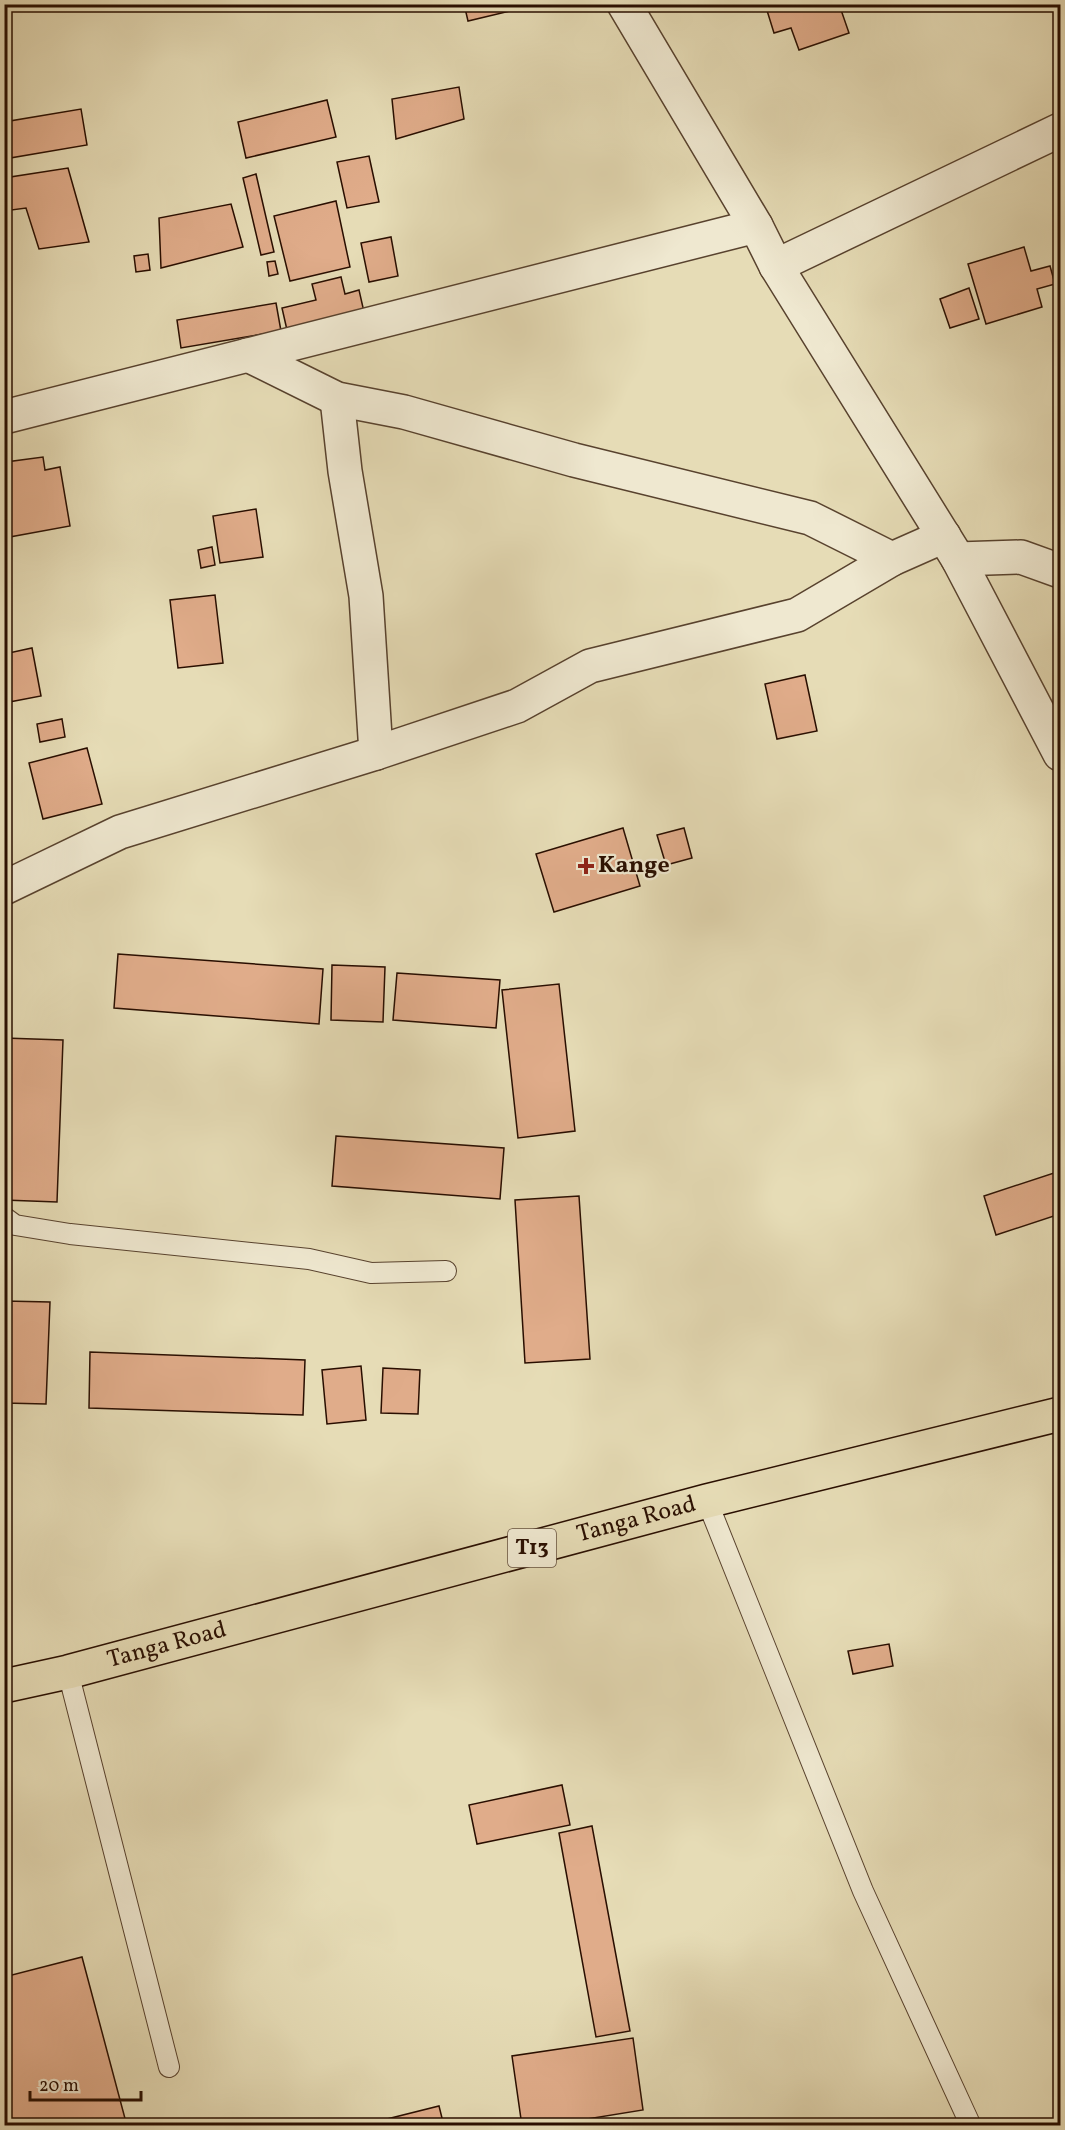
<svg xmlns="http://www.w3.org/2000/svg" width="1065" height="2130" font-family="Vollkorn,serif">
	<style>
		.building { fill: #e0ac8a; stroke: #290e00; stroke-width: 1.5 }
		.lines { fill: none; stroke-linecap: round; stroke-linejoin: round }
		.lane-casing { stroke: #58422e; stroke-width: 22 }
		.street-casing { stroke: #58422e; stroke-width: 36 }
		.highway-casing { stroke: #290e00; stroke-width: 36 }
		.lane { stroke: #efe8d0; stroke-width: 20 }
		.street { stroke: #efe8d0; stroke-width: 33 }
		.highway { stroke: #e6dcb6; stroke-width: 33 }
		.poi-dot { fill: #8f2418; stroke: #efe8d0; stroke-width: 2 }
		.labels { text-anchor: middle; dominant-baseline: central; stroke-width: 4.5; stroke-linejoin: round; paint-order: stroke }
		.shield { fill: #efe8d0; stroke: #644f3e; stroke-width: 1.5 }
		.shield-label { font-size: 22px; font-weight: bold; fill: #290e00 }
		.poi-label { font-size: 24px; font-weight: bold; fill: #290e00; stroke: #efe8d0; text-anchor: start }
		.street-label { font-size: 24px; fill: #290e00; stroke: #efe8d0 }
	</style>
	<rect width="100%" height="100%" fill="#e6dcb6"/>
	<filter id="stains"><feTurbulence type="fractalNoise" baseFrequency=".00333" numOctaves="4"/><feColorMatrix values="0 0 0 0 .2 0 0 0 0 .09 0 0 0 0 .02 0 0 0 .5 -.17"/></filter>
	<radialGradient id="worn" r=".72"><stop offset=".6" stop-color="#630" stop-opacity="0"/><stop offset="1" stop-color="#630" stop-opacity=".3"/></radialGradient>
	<!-- building -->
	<g class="building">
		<path d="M 464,4 L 527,4 L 527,7 L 468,21 Z"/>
		<path d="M 765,4 L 839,4 L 849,33 L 799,50 L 791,28 L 774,33 Z"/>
		<path d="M 459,87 L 464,119 L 396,139 L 392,99 Z"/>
		<path d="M 327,100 L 336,137 L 246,158 L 238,122 Z"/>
		<path d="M 81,109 L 87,145 L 4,159 L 4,122 Z"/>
		<path d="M 369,156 L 379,202 L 347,208 L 337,162 Z"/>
		<path d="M 68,168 L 89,242 L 39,249 L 26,208 L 4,211 L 4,178 Z"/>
		<path d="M 256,174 L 274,252 L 261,255 L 243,178 Z"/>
		<path d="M 336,201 L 350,267 L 290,281 L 274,216 Z"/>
		<path d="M 231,204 L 243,247 L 161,268 L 159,218 Z"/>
		<path d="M 391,237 L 398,276 L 369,282 L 361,243 Z"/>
		<path d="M 1024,247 L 1031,271 L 1050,266 L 1055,284 L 1037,289 L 1042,307 L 986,324 L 968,264 Z"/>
		<path d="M 148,254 L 150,270 L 136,272 L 134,256 Z"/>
		<path d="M 275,261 L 278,274 L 269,276 L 267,262 Z"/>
		<path d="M 341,277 L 345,294 L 359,290 L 364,312 L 287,330 L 282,308 L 316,300 L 312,284 Z"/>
		<path d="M 969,288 L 979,319 L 950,328 L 940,299 Z"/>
		<path d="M 276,303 L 281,331 L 181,348 L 177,320 Z"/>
		<path d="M 43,457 L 45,470 L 60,467 L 70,526 L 4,538 L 4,477 L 8,476 L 6,462 Z"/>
		<path d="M 256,509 L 263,557 L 220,563 L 213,516 Z"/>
		<path d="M 212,547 L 215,565 L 201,568 L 198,550 Z"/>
		<path d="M 215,595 L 223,663 L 178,668 L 170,600 Z"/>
		<path d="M 32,648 L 41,696 L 4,703 L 4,654 Z"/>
		<path d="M 805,675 L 817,731 L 777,739 L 765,684 Z"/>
		<path d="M 62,719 L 65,737 L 40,742 L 37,724 Z"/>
		<path d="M 87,748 L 102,804 L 43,819 L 29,763 Z"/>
		<path d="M 623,828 L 640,886 L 554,912 L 536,854 Z"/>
		<path d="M 684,828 L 692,858 L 666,865 L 657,835 Z"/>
		<path d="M 118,954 L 323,969 L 319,1024 L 114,1008 Z"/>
		<path d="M 332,965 L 385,967 L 383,1022 L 331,1020 Z"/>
		<path d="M 397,973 L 500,980 L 496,1028 L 393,1020 Z"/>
		<path d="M 559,984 L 575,1131 L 518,1138 L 502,990 Z"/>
		<path d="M 4,1038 L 63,1040 L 57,1202 L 4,1200 Z"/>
		<path d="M 336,1136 L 504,1148 L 500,1199 L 332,1186 Z"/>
		<path d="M 1060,1171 L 1060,1214 L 996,1235 L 984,1196 Z"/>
		<path d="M 579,1196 L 590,1359 L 525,1363 L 515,1200 Z"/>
		<path d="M 4,1301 L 50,1302 L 46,1404 L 4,1403 Z"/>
		<path d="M 90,1352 L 305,1360 L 303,1415 L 89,1408 Z"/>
		<path d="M 361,1366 L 366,1420 L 327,1424 L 322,1370 Z"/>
		<path d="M 383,1368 L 420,1370 L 418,1414 L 381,1413 Z"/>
		<path d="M 889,1644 L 893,1666 L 853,1674 L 848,1651 Z"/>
		<path d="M 562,1785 L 570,1825 L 477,1844 L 469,1805 Z"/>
		<path d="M 592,1826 L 630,2031 L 596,2037 L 559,1833 Z"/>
		<path d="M 82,1957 L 127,2126 L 4,2126 L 4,1977 Z"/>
		<path d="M 633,2038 L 643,2110 L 544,2126 L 522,2126 L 512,2056 Z"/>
		<path d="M 439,2106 L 444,2126 L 359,2126 Z"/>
	</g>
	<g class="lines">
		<!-- lane casing -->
		<g class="lane-casing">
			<g id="lane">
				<path d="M 4,1217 L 15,1225 L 70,1234 L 309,1259 L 371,1273 L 446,1271"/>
				<path d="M 707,1501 L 863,1891 L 971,2126"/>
				<path d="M 68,1672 L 169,2067"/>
			</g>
		</g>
		<!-- street casing -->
		<g class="street-casing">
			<g id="street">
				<path d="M 624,4 L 756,226 L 776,266 L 958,559 L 1060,754"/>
				<path d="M 776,266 L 1060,130"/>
				<path d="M 248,355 L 337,399 L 404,412 L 574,460 L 810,518 L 892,559"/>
				<path d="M 337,399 L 345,471 L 366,596 L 376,753"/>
				<path d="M 4,417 L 756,226"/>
				<path d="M 958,559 L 1021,557 L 1060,571"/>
				<path d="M 4,888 L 120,832 L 376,753 L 517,706 L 590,666 L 797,615 L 892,559 L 944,536"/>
			</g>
		</g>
		<!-- highway casing -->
		<g class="highway-casing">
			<g id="highway">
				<path id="s1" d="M 4,1686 L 68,1672 L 707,1501 L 1060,1414"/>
			</g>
		</g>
		<!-- lane -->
		<use href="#lane" class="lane"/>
		<!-- street -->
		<use href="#street" class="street"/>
		<!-- highway -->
		<use href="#highway" class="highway"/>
	</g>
	<!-- markers -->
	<path class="poi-dot" d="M583 857h6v6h6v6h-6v6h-6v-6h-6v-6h6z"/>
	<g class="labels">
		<!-- shield labels -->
		<rect class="shield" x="508" y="1529" width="48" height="38" rx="4.5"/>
		<g class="shield-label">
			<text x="532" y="1548">T13</text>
		</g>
		<!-- poi labels -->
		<g class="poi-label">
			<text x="598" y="866">Kange</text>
		</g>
		<!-- street labels -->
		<g class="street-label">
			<text stroke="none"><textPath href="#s1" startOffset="654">Tanga Road</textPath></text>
			<text stroke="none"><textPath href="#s1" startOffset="168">Tanga Road</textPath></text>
		</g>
	</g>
	<!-- margin -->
	<rect width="1065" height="2130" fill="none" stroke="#e6dcb6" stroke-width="24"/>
	<rect x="6" y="6" width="1053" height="2118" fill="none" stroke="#290e00" stroke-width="3"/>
	<rect x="12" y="12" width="1041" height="2106" fill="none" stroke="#290e00" stroke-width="1.5"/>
	<!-- scale -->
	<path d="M30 2091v9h111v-9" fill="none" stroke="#290e00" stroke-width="3"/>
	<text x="39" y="2091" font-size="18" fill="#290e00" stroke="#efe8d0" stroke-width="4.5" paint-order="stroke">20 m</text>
	<rect width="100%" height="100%" filter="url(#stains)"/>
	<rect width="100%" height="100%" fill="url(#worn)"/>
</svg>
